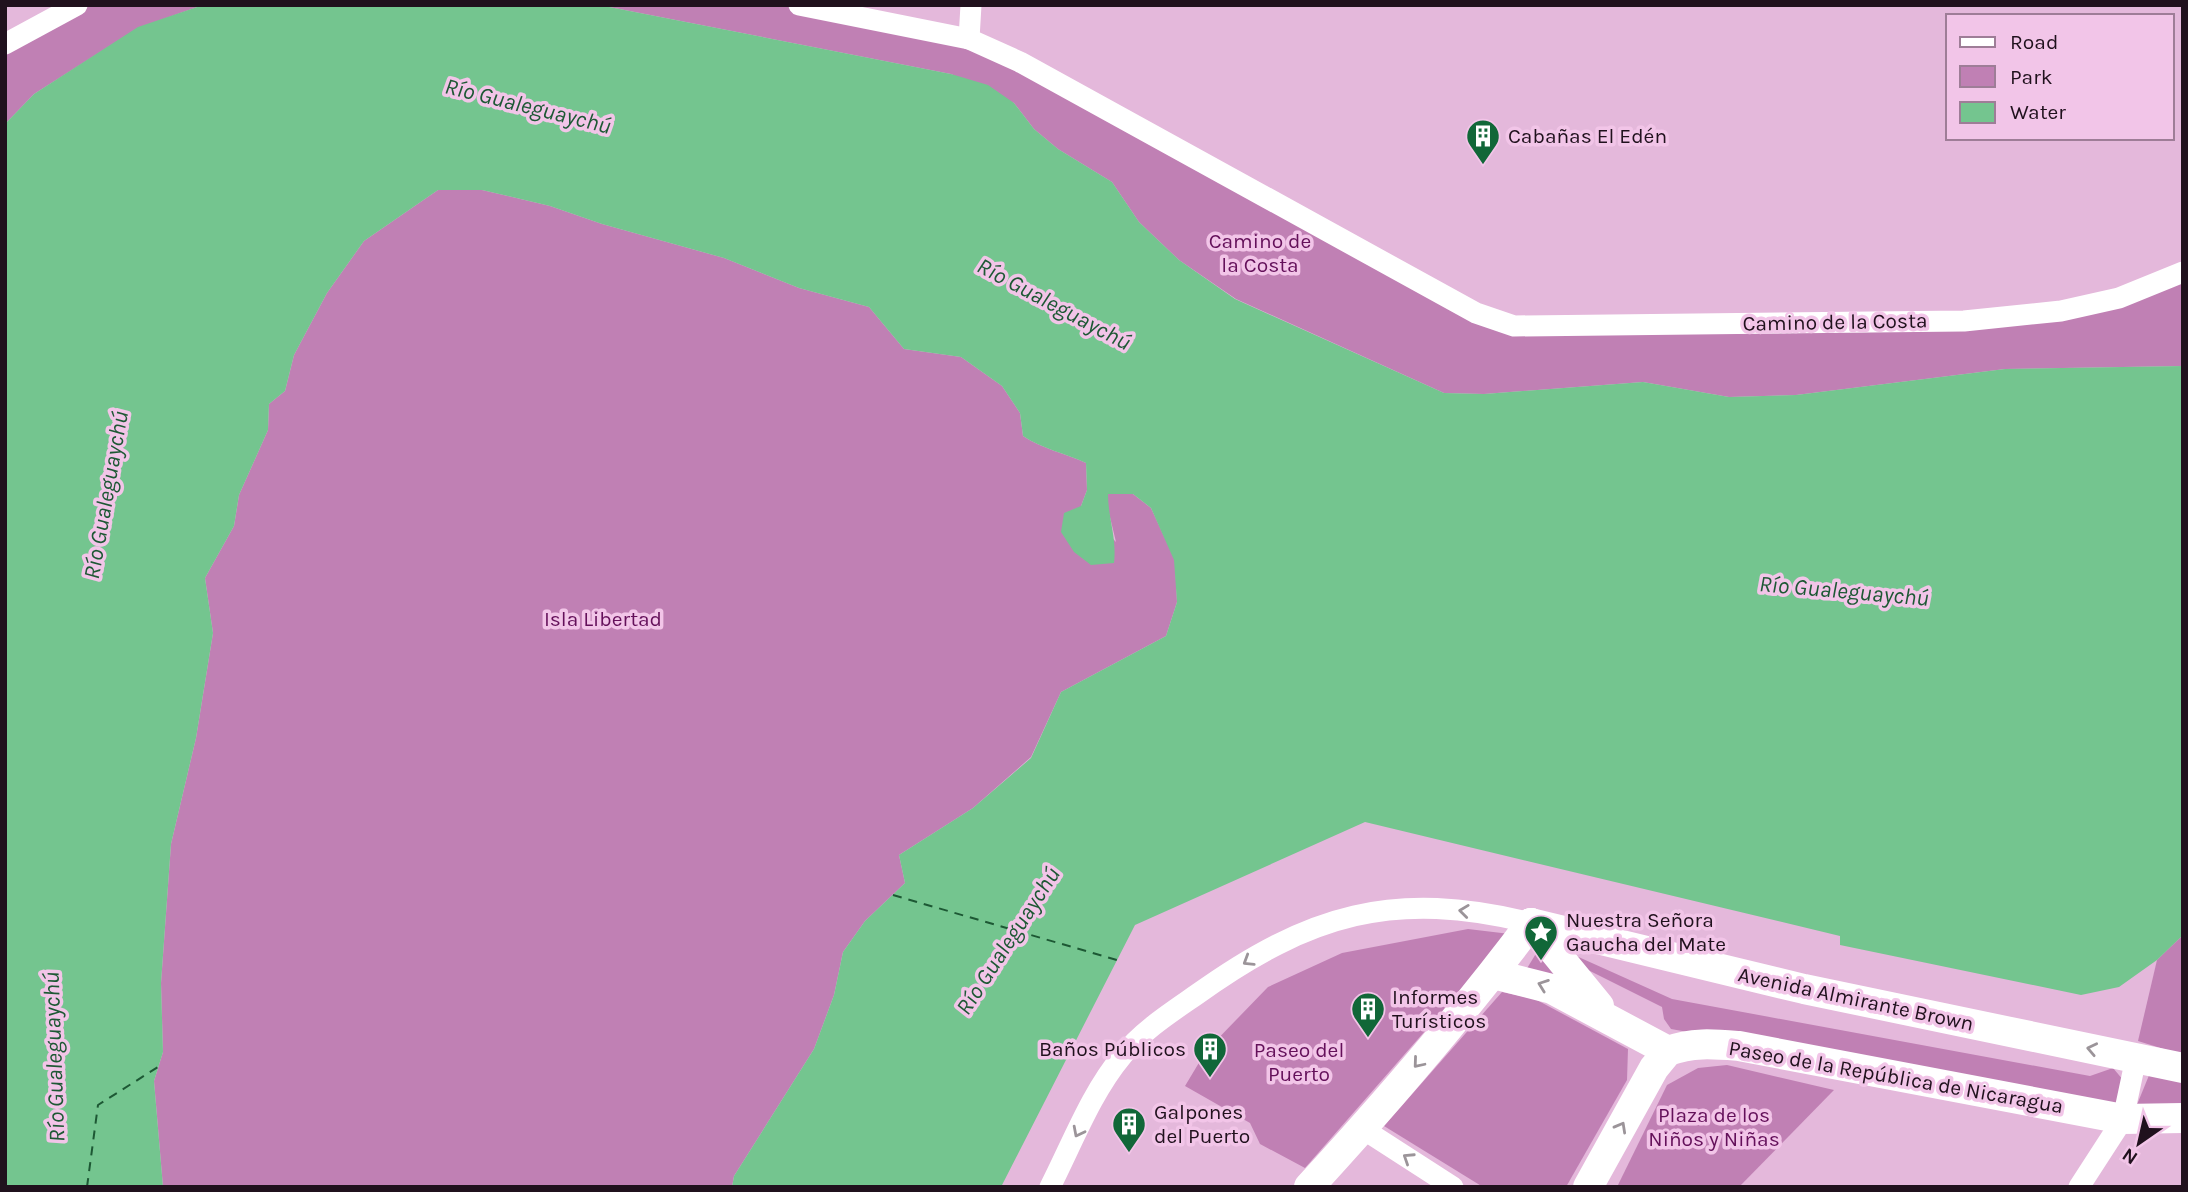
<svg xmlns="http://www.w3.org/2000/svg" width="2188" height="1192" font-family="Karla,sans-serif">
	<style>
		.green { fill: #c080b4 }
		.water { fill: #74c58f }
		.lines { fill: none; stroke-linecap: round; stroke-linejoin: round }
		.ferry { stroke: #1d5834; stroke-width: 2; stroke-dasharray: 9 7; stroke-linecap: butt }
		.minor { stroke: #fff; stroke-width: 21 }
		.secondary { stroke: #fff; stroke-width: 30 }
		.oneway { stroke: #9b9499 }
		.labels { text-anchor: middle; dominant-baseline: central; stroke-width: 7; stroke-linejoin: round; paint-order: stroke }
		.poi-label { font-size: 21px; fill: #20111d; stroke: #f2c5e8; text-anchor: start }
		.park-label { font-size: 21px; fill: #64105a; stroke: #f2c5e8 }
		.street-label { font-size: 21px; fill: #20111d; stroke: #f2c5e8 }
		.water-label { font-size: 23px; font-style: italic; fill: #1d5834; stroke: #f2c5e8 }
	</style>
	<rect width="100%" height="100%" fill="#e4b8db"/>
	<!-- green -->
	<g class="green">
		<path d="M 77,5 L 203,5 L 138,28 L 34,94 L 5,124 L 5,44 Z"/>
		<path d="M 599,5 L 799,5 L 969,39 L 1514,326 L 2061,311 L 2183,272 L 2183,366 L 2005,369 L 1796,395 L 1729,397 L 1643,382 L 1484,394 L 1444,393 L 1236,299 L 1179,260 L 1139,222 L 1112,182 L 1058,149 L 1034,129 L 1014,103 L 951,74 Z"/>
		<path d="M 438,190 L 482,190 L 550,206 L 602,224 L 724,258 L 799,288 L 869,307 L 904,349 L 961,357 L 1002,386 L 1020,413 L 1023,436 C 1042,449 1065,453 1086,463 L 1087,490 L 1081,506 L 1116,542 L 1108,509 L 1108,493 L 1133,494 L 1151,508 L 1175,560 L 1177,602 L 1166,636 L 1061,692 L 1031,757 L 973,808 L 899,855 L 905,883 L 865,921 L 843,952 L 834,995 L 814,1049 L 734,1176 L 732,1187 L 163,1187 L 154,1081 L 163,1052 L 161,983 L 171,844 L 196,738 L 213,633 L 205,578 L 234,526 L 239,495 L 268,430 L 269,404 L 285,391 L 294,355 L 327,293 L 364,241 Z"/>
		<path d="M 1468,929 L 1510,934 L 1305,1168 L 1260,1144 L 1250,1123 L 1185,1086 L 1206,1051 L 1268,987 L 1342,953 Z"/>
		<path d="M 2183,935 L 2183,1055 L 2138,1041 L 2157,960 Z"/>
		<path d="M 1540,947 L 1568,984 L 1526,970 Z"/>
		<path d="M 1563,950 L 1672,999 L 2090,1076 L 2113,1068 L 2124,1081 C 2123,1094 2121,1104 2107,1107 L 1671,1029 L 1664,1019 L 1662,1007 L 1578,965 Z"/>
		<path d="M 1502,992 L 1535,999 L 1628,1049 L 1627,1080 L 1566,1187 L 1483,1187 L 1384,1126 Z"/>
		<path d="M 1727,1065 L 1834,1090 L 1739,1187 L 1617,1187 L 1667,1085 L 1698,1068 Z"/>
		<path d="M 2152,1068 L 2183,1077 L 2183,1112 L 2134,1112 Z"/>
	</g>
	<!-- water -->
	<path class="water" d="M 203,5 L 599,5 L 951,74 L 988,85 L 1014,103 L 1034,129 L 1058,149 L 1112,182 L 1139,222 L 1179,260 L 1235,299 L 1444,393 L 1484,394 L 1643,382 L 1729,397 L 1796,395 L 2005,369 L 2183,366 L 2183,935 L 2157,960 L 2119,987 L 2081,995 L 1840,945 L 1840,936 L 1365,822 L 1135,925 L 1001,1187 L 732,1187 L 734,1176 L 814,1049 L 834,995 L 843,952 L 865,921 L 905,883 L 899,855 L 973,808 L 1031,758 L 1061,692 L 1166,636 L 1177,602 L 1174,560 L 1151,508 L 1133,494 L 1108,494 C 1108,518 1117,538 1114,563 L 1091,565 L 1074,552 L 1061,532 L 1064,513 L 1081,506 L 1087,490 L 1086,463 C 1065,453 1042,449 1023,436 L 1020,413 L 1002,386 L 961,357 L 904,349 L 869,307 L 799,288 L 724,258 L 602,224 L 550,206 L 482,190 L 438,190 L 364,241 L 327,293 L 294,355 L 285,391 L 269,404 L 268,430 L 239,495 L 234,526 L 205,578 L 213,633 L 196,738 L 171,844 L 161,983 L 163,1052 L 154,1081 L 163,1187 L 5,1187 L 5,124 L 34,94 L 138,27 Z"/>
	<g class="lines">
		<!-- ferry -->
		<g class="ferry">
			<path d="M 893,895 L 1117,960"/>
			<path d="M 87,1187 L 98,1105 L 158,1067"/>
		</g>
		<!-- minor -->
		<g class="minor">
			<path d="M 799,5 L 969,39 L 1020,62 L 1476,313 L 1514,326 L 1964,321 L 2061,311 L 2119,298 L 2183,272"/>
			<path d="M 969,39 L 971,5"/>
			<path d="M 5,44 L 77,5"/>
			<path d="M 1363,1129 L 1453,1187"/>
			<path d="M 1050,1187 C 1072,1144 1091,1093 1122,1056 C 1142,1031 1170,1013 1196,995 C 1309,914 1394,889 1531,923"/>
			<path d="M 2079,1187 L 2123,1119 L 2136,1058"/>
		</g>
		<!-- secondary -->
		<g class="secondary">
			<path d="M 1531,923 L 1804,989 L 2183,1068"/>
			<path d="M 1531,923 L 1599,1006"/>
			<path d="M 1493,974 L 1552,989 L 1668,1051"/>
			<path d="M 1668,1051 C 1692,1042 1714,1044 1739,1046 L 2123,1119 L 2183,1118"/>
			<path d="M 1309,1187 C 1387,1102 1462,1015 1531,923"/>
			<path d="M 1588,1187 L 1654,1068 L 1668,1051"/>
		</g>
	</g>
	<!-- one-way arrows -->
	<defs><path id="oneway-chevron" d="M-2-3.5L2.5 0L-2 3.5" fill="none" stroke-width="1.6" stroke-linecap="round" stroke-linejoin="round" transform="scale(1.75)"/></defs>
	<g class="oneway">
		<use href="#oneway-chevron" transform="translate(1464 911) rotate(-173)"/>
		<use href="#oneway-chevron" transform="translate(1248 961) rotate(148)"/>
		<use href="#oneway-chevron" transform="translate(1543 985) rotate(-160)"/>
		<use href="#oneway-chevron" transform="translate(2092 1049) rotate(-168)"/>
		<use href="#oneway-chevron" transform="translate(1418 1063) rotate(130)"/>
		<use href="#oneway-chevron" transform="translate(1621 1127) rotate(-61)"/>
		<use href="#oneway-chevron" transform="translate(1078 1132) rotate(117)"/>
		<use href="#oneway-chevron" transform="translate(1408 1158) rotate(-147)"/>
	</g>
	<!-- icons -->
	<defs>
		<g id="building-pin" transform="scale(1.75)"><path d="M0 17L-7.5 6A9.5 9.5 0 1 1 7.5 6Z" fill="#116738" stroke="#f2c5e8"/><path d="M-4-6H4V6H1V3H-1V6H-4ZM-2.5-4.3h1.7v1.8h-1.7ZM.8-4.3h1.7v1.8H.8ZM-2.5-1h1.7V.8h-1.7ZM.8-1h1.7V.8H.8Z" fill="#fff"/></g>
		<g id="sight-pin" transform="scale(1.75)"><path d="M0 17L-7.5 6A9.5 9.5 0 1 1 7.5 6Z" fill="#116738" stroke="#f2c5e8"/><path d="M0-6L1.8-2.2L6-1.7L2.9 1.2L3.7 5.4L0 3.3L-3.7 5.4L-2.9 1.2L-6-1.7L-1.8-2.2Z" fill="#fff"/></g>
	</defs>
	<g fill-rule="evenodd">
		<use href="#building-pin" x="1483" y="136"/>
		<use href="#sight-pin" x="1541" y="932"/>
		<use href="#building-pin" x="1368" y="1009"/>
		<use href="#building-pin" x="1210" y="1049"/>
		<use href="#building-pin" x="1129" y="1124"/>
	</g>
	<g class="labels">
		<!-- poi labels -->
		<g class="poi-label">
			<text x="1508" y="136">Cabañas El Edén</text>
			<text x="1566" y="920">Nuestra Señora<tspan x="1566" dy="24">Gaucha del Mate</tspan></text>
			<text x="1392" y="997">Informes<tspan x="1392" dy="24">Turísticos</tspan></text>
			<text x="1186" y="1049" text-anchor="end">Baños Públicos</text>
			<text x="1154" y="1112">Galpones<tspan x="1154" dy="24">del Puerto</tspan></text>
		</g>
		<!-- park labels -->
		<g class="park-label">
			<text x="1260" y="241">Camino de<tspan x="1260" dy="24">la Costa</tspan></text>
			<text x="603" y="619">Isla Libertad</text>
			<text x="1299" y="1050">Paseo del<tspan x="1299" dy="24">Puerto</tspan></text>
			<text x="1714" y="1115">Plaza de los<tspan x="1714" dy="24">Niños y Niñas</tspan></text>
		</g>
		<!-- street labels -->
		<g class="street-label">
			<text transform="translate(1835 322) rotate(-1)">Camino de la Costa</text>
			<text transform="translate(1856 999) rotate(12)">Avenida Almirante Brown</text>
			<text transform="translate(1896 1077) rotate(10)">Paseo de la República de Nicaragua</text>
		</g>
		<!-- water labels -->
		<g class="water-label">
			<text transform="translate(528 106) rotate(14)">Río Gualeguaychú</text>
			<text transform="translate(1054 304) rotate(28)">Río Gualeguaychú</text>
			<text transform="translate(106 495) rotate(-80)">Río Gualeguaychú</text>
			<text transform="translate(1844 591) rotate(5)">Río Gualeguaychú</text>
			<text transform="translate(1008 941) rotate(-57)">Río Gualeguaychú</text>
			<text transform="translate(54 1057) rotate(-92)">Río Gualeguaychú</text>
		</g>
	</g>
	<!-- border -->
	<rect width="2188" height="1192" fill="none" stroke="#20111d" stroke-width="14"/>
	<!-- legend -->
	<rect x="1946" y="14" width="228" height="126" fill="#f2c5e8" stroke="#9e7d97" stroke-width="2"/>
	<rect x="1960" y="37" width="35" height="10" fill="#ffffff" stroke="#9e7d97" stroke-width="2"/>
	<text x="2010" y="49" font-size="21" fill="#20111d">Road</text>
	<rect x="1960" y="66" width="35" height="21" fill="#c080b4" stroke="#9e7d97" stroke-width="2"/>
	<text x="2010" y="84" font-size="21" fill="#20111d">Park</text>
	<rect x="1960" y="102" width="35" height="21" fill="#74c58f" stroke="#9e7d97" stroke-width="2"/>
	<text x="2010" y="119" font-size="21" fill="#20111d">Water</text>
	<!-- north arrow -->
	<g transform="translate(2139 1143) rotate(214)" stroke="#f2c5e8" stroke-width="5" paint-order="stroke">
	<path d="M0-5L12 26L0 18L-12 26Z" fill="#20111d"/>
	<text y="-10" font-size="19" font-weight="bold" text-anchor="middle" fill="#20111d">N</text>
	</g>
</svg>
